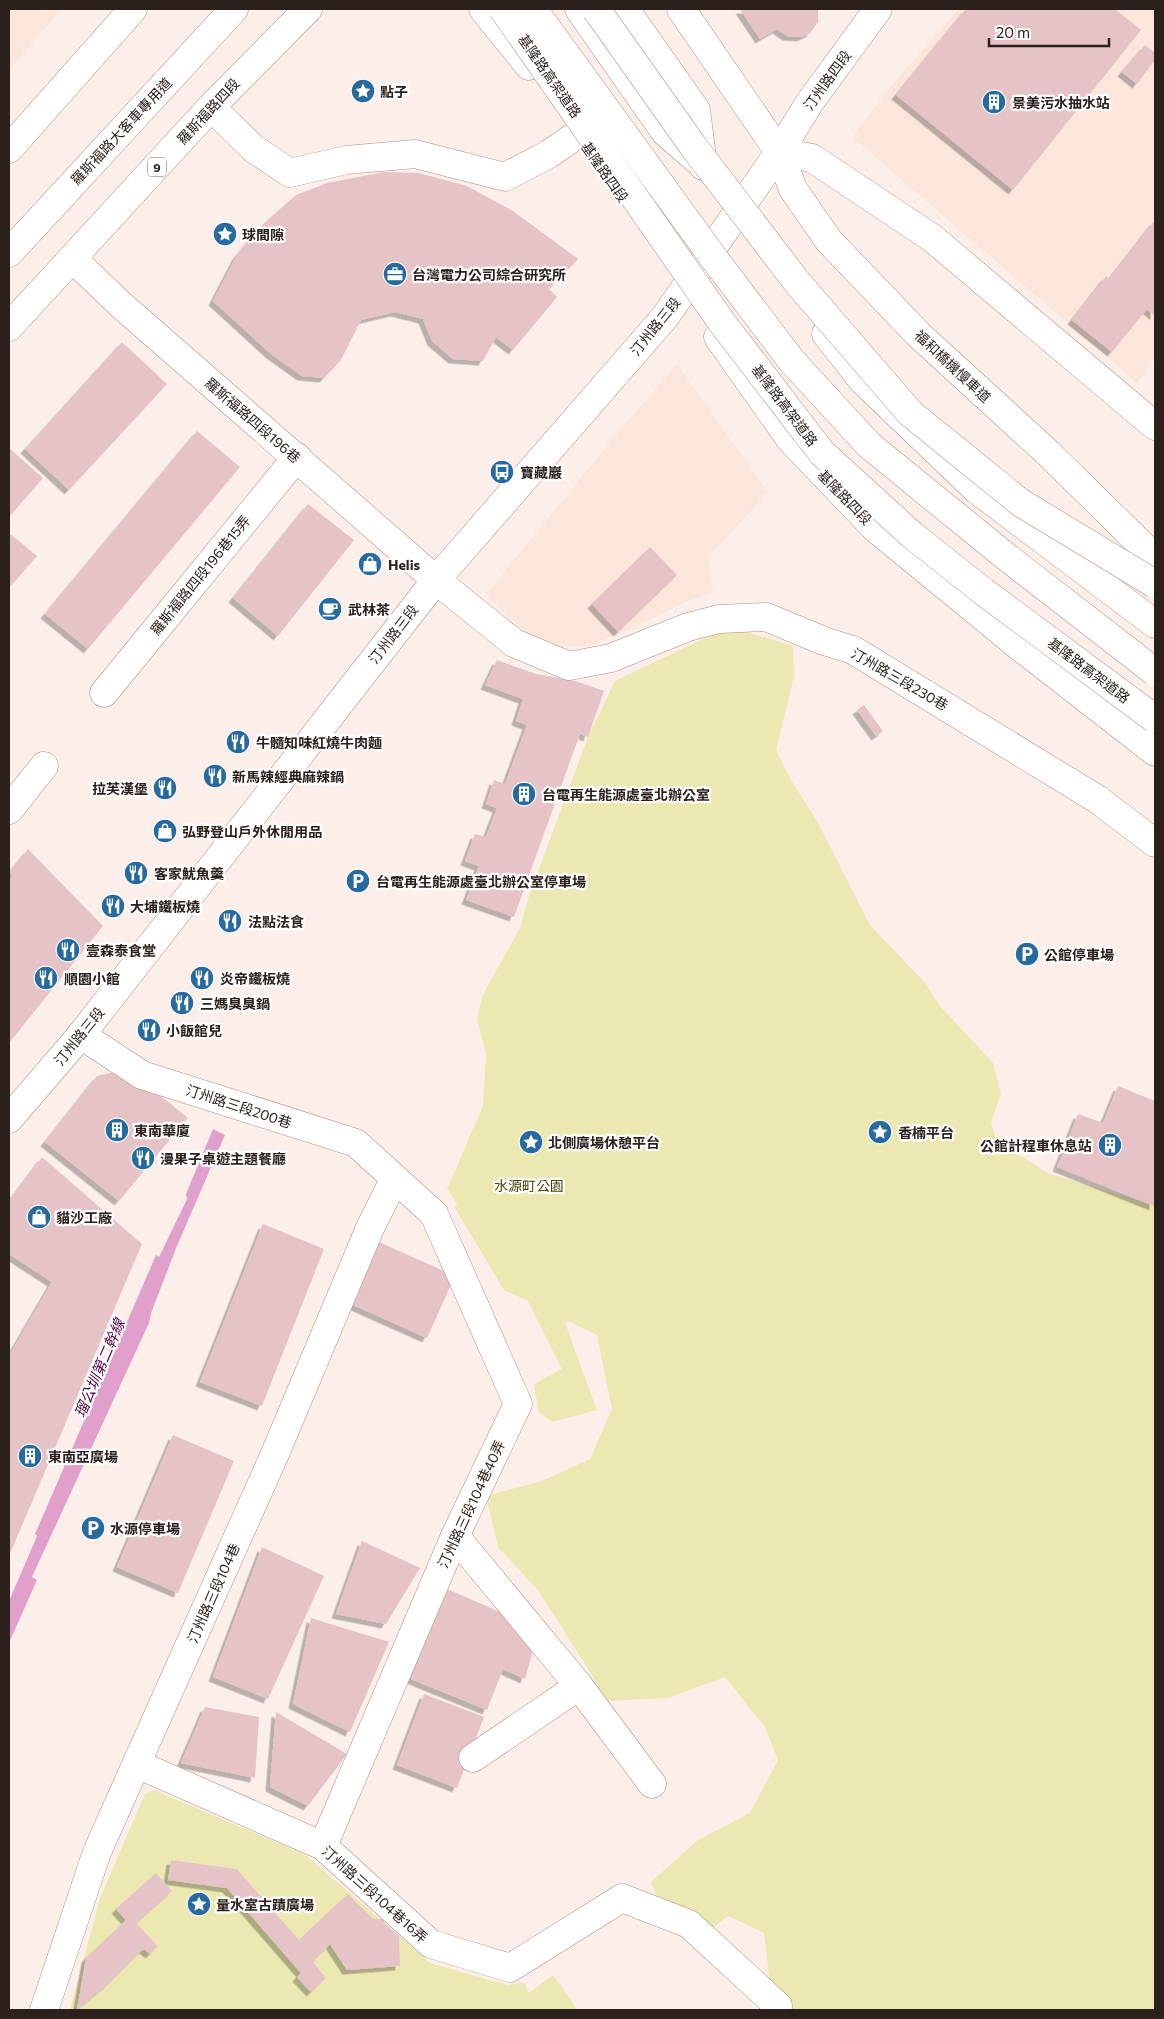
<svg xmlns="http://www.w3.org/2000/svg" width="1164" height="2019" font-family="Commissioner,'Noto Sans TC',sans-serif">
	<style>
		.built { fill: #fce5db }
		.green { fill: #ebe8b2; fill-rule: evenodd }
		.water { fill: #e19fcb }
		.building { fill: #e5c3c6; filter: url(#shadow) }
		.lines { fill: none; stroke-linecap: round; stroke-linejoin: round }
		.minor-casing { stroke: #ac8f84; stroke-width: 29 }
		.major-casing { stroke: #ac8f84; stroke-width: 29 }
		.minor { stroke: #fff; stroke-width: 28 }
		.major { stroke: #fff; stroke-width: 28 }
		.highway-bridge-casing { stroke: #ac8f84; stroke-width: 29; stroke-linecap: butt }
		.highway-bridge { stroke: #fff; stroke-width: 28 }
		.labels { text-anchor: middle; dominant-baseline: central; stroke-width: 4.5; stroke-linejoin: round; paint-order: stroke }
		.shield { fill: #fff; stroke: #6b635f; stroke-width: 1 }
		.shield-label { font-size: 12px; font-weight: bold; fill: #2b201b }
		.street-label { font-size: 14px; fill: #2b201b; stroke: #fff }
		.poi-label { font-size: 14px; font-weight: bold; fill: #2b201b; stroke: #fff; text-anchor: start }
		.park-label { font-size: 14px; fill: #474307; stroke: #fff }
		.water-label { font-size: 15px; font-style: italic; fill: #530341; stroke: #fff }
	</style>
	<defs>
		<filter id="shadow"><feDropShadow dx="-4.5" dy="4.5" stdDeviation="0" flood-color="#0004"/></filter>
	</defs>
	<rect width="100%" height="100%" fill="#fcefea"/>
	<!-- built -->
	<g class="built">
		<path d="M 9,9 L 62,9 L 9,70 Z"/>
		<path d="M 959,9 L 1155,9 L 1155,358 L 1137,383 L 852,137 L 901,74 Z"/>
		<path d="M 677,364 L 768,492 L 709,557 L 713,593 L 690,600 L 633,628 L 589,646 L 554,647 L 540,642 L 524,631 L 486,594 L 620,430 Z"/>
	</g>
	<!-- green -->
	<g class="green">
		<path d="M 747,632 L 793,646 L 794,677 L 776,750 L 791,780 L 817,821 L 870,925 L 926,984 L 940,1006 L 993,1063 L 1001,1094 L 991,1123 L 997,1140 L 1047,1173 L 1155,1205 L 1155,2010 L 769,2010 L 769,1977 L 764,1933 L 728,1916 L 694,1943 L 669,1928 L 651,1882 L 698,1840 L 750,1813 L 778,1760 L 765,1727 L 725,1677 L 668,1698 L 606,1701 L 592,1675 L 538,1590 L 498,1547 L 486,1496 L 542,1481 L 590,1459 L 612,1409 L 597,1335 L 568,1321 L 565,1323 L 597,1410 L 552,1422 L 539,1412 L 534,1384 L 562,1369 L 528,1301 L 504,1290 L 455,1208 L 457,1204 L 447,1189 L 483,1106 L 486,1053 L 477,1019 L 482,996 L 520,928 L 529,896 L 588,737 L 615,681 L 716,633 Z"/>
		<path d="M 154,1790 L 304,1854 L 380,1919 L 385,1918 L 385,1923 L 430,1963 L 507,1985 L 524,1982 L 529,1993 L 553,1975 L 578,2010 L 78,2010 L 141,1951 L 158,1946 L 136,1923 L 172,1891 L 156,1873 L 116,1909 L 126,1920 L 86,1959 L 77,2010 L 70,2010 L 100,1898 L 145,1794 ZM 171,1860 L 237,1869 L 299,1940 L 384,1919 L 384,1923 L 399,1936 L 400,1965 L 347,1970 L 330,1944 L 313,1962 L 326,1978 L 310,1992 L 297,1977 L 301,1973 L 227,1888 L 168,1879 Z"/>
	</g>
	<!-- water -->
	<path class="water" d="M 213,1129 L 225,1135 L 177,1246 L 151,1313 L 149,1323 L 32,1577 L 37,1580 L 9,1643 L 9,1601 L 37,1536 L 35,1534 L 156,1255 L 159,1257 L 187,1199 L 186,1194 Z"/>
	<!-- building -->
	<g class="building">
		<path d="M 740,9 L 818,9 L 818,22 L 810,33 L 801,37 L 787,36 L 777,29 L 760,39 Z"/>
		<path d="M 966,9 L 1115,9 L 1141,30 L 1013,190 L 896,95 Z"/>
		<path d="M 1145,45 L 1155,53 L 1155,60 L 1137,84 L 1122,72 Z"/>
		<path d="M 384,172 L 419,173 L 467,186 L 513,211 L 578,259 L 549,289 L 557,297 L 513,350 L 496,337 L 483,361 L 453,359 L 432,341 L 423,319 L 395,312 L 361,320 L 341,360 L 324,378 L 302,376 L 271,354 L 213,301 L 237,255 L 260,227 L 296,195 L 327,183 Z"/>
		<path d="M 1155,220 L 1155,316 L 1147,309 L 1112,352 L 1072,320 L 1106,276 L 1109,279 Z"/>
		<path d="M 122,342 L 167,384 L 69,490 L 25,449 Z"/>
		<path d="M 197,431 L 240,467 L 88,649 L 45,614 Z"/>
		<path d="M 9,448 L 43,478 L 9,517 Z"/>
		<path d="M 308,504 L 354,540 L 278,636 L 233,598 Z"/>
		<path d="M 9,533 L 37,556 L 9,588 Z"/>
		<path d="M 650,547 L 677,575 L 618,632 L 592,604 Z"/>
		<path d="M 497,660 L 536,674 L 575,681 L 604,691 L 588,737 L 580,734 L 514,917 L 466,900 L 479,866 L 465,861 L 475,834 L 486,837 L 497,808 L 486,804 L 494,780 L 505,784 L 527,725 L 516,721 L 523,699 L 485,685 Z"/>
		<path d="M 864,705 L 883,731 L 876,736 L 857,710 Z"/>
		<path d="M 28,849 L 103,926 L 9,1043 L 9,881 L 13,876 L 10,872 Z"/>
		<path d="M 119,1071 L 145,1083 L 188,1118 L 119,1201 L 45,1142 L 97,1076 Z"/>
		<path d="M 1118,1086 L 1155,1101 L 1154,1206 L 1057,1167 L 1078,1114 L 1103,1123 Z"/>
		<path d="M 42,1157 L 142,1244 L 9,1556 L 9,1356 L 52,1282 L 9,1254 L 9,1202 Z"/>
		<path d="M 263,1224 L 324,1249 L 262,1406 L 200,1382 Z"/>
		<path d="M 370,1238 L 455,1276 L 427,1338 L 342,1300 Z"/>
		<path d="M 173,1435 L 234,1461 L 178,1593 L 117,1567 Z"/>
		<path d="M 362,1541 L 420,1568 L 386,1624 L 336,1614 Z"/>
		<path d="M 262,1547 L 324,1576 L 268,1699 L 213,1677 Z"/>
		<path d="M 447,1589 L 514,1618 L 535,1644 L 525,1679 L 503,1669 L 487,1710 L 411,1679 Z"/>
		<path d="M 311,1618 L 389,1642 L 350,1732 L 293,1704 Z"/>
		<path d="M 424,1694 L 484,1717 L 457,1788 L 397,1765 Z"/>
		<path d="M 205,1707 L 259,1717 L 255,1778 L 181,1763 Z"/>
		<path d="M 276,1712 L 347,1754 L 308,1806 L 270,1787 Z"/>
		<path d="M 171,1860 L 237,1869 L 299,1940 L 348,1894 L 373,1919 L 384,1919 L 384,1923 L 399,1936 L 400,1966 L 347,1970 L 330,1944 L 313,1962 L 326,1978 L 311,1992 L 297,1977 L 301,1973 L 227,1888 L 168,1880 Z"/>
		<path d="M 156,1873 L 172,1891 L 136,1923 L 158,1946 L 150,1954 L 144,1949 L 141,1951 L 109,1983 L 77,2010 L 86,1958 L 126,1920 L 116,1909 Z"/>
	</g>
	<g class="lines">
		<!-- minor casing -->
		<g class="minor-casing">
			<g id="minor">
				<path d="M 211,107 L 254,149 L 290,173 L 346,160 L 415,154 L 505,177 L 549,154 L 578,134"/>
				<path d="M 779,152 L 793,189 L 829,241 L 919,335 L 1047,452 L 1155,558"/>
				<path d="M 779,152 L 812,158 L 932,238 L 1155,426"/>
				<path d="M 72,258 L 120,304 L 436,580 L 514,643 L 569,666 L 611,658 L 688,627 L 719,619 L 766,617 L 824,641 L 853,650 L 1097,799 L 1155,843"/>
				<path d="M 104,693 L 297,457"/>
				<path d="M 9,810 L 44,766"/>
				<path d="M 81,1035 L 142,1075 L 356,1143 L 434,1214 L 518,1404 L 455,1536 L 323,1846"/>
				<path d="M 9,1119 L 81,1035 L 436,580 L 665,317 L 779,152 L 810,102 L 878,9"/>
				<path d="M 455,1536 L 579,1686 L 652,1784"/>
				<path d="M 473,1758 L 579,1686"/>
				<path d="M 137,1764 L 323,1846 L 431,1944 L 510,1968 L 622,1898 L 689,1924 L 778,2006"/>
				<path d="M 44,2010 L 97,1852 L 274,1456 L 370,1228 L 394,1180"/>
			</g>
		</g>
		<!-- major casing -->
		<g class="major-casing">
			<g id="major">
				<path d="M 483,9 L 529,66"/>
				<path d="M 579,9 L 665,132 L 696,159"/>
				<path d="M 625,9 L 696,110 L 703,166"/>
				<path d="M 681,9 L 779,152"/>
				<path d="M 9,149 L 133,9"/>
				<path d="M 9,253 L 234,9"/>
				<path d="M 9,327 L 211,107 L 308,9"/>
				<path d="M 826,334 L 863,381 L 977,490 L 1155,624"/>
				<path d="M 718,337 L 790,439 L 876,529 L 1020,647 L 1155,752"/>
			</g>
		</g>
		<!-- minor -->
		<use href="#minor" class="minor"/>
		<!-- major -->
		<use href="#major" class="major"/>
		<!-- highway-bridge casing -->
		<g class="highway-bridge-casing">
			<g id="highway-bridge">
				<path d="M 503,9 L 723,324 L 822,453 L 912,535 L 984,592 L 1155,719"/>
				<path d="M 533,9 L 713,257 L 791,360 L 869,445 L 1004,555 L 1155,672"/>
				<path d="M 596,9 L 693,146 L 797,282 L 910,413 L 1021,503 L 1155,584"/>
			</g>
		</g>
		<!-- highway-bridge -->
		<use href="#highway-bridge" class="highway-bridge"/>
	</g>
	<!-- icons -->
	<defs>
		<g id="sight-disc" transform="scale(1.25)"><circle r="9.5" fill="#266a9f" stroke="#fff"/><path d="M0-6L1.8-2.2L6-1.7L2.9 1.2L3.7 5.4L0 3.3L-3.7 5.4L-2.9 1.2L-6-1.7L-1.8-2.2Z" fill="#fff"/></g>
		<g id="building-disc" transform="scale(1.25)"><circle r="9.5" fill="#266a9f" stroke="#fff"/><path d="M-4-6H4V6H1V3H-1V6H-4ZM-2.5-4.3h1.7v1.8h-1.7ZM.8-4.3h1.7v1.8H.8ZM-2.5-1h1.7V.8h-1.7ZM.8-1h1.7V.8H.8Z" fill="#fff"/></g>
		<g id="office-disc" transform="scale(1.25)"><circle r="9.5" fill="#266a9f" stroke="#fff"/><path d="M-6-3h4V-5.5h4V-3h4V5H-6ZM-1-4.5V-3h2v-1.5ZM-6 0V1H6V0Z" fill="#fff"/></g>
		<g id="bus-disc" transform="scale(1.25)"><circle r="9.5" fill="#266a9f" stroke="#fff"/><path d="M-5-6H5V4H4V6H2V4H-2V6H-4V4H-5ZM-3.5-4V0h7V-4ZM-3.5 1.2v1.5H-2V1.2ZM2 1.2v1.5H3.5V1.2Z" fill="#fff"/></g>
		<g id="shop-disc" transform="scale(1.25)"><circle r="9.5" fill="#266a9f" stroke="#fff"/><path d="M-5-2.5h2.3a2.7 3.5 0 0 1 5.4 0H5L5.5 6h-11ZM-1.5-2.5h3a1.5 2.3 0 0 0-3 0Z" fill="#fff"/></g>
		<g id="cafe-disc" transform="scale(1.25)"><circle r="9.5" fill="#266a9f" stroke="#fff"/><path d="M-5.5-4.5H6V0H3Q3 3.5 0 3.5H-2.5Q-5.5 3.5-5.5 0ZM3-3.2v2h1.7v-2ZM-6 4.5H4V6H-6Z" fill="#fff"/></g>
		<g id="restaurant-disc" transform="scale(1.25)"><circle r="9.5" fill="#266a9f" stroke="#fff"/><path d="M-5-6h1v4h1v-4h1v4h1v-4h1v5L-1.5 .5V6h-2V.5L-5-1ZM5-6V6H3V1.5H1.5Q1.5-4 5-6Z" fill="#fff"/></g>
		<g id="parking-disc" transform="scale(1.25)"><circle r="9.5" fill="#266a9f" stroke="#fff"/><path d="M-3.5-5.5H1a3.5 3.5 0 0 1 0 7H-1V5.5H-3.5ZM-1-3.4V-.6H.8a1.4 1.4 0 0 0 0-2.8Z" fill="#fff"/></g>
	</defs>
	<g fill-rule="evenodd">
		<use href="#sight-disc" x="363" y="91"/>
		<use href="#building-disc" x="994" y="102"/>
		<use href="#sight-disc" x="225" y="234"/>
		<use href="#office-disc" x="395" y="274"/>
		<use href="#bus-disc" x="502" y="472"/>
		<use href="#shop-disc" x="370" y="564"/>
		<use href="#cafe-disc" x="330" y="609"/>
		<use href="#restaurant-disc" x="238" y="742"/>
		<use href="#restaurant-disc" x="215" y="776"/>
		<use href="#restaurant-disc" x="165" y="788"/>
		<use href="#building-disc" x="524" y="794"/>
		<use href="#shop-disc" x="165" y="831"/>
		<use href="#restaurant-disc" x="136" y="873"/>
		<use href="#parking-disc" x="358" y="881"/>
		<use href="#restaurant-disc" x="113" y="906"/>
		<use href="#restaurant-disc" x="230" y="921"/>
		<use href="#restaurant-disc" x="68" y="950"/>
		<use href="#parking-disc" x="1027" y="954"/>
		<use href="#restaurant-disc" x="46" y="978"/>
		<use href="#restaurant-disc" x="202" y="978"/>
		<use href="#restaurant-disc" x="182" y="1003"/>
		<use href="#restaurant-disc" x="149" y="1030"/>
		<use href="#building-disc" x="117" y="1130"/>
		<use href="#sight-disc" x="880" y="1132"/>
		<use href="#sight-disc" x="531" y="1142"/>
		<use href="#building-disc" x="1110" y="1145"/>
		<use href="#restaurant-disc" x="143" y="1158"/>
		<use href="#shop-disc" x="39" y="1217"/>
		<use href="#building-disc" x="30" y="1456"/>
		<use href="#parking-disc" x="93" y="1528"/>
		<use href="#sight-disc" x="199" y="1904"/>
	</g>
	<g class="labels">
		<!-- shield labels -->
		<rect class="shield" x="148" y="157.5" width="18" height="19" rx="4"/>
		<g class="shield-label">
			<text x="157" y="167">9</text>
		</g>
		<!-- street labels -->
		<g class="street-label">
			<text transform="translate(550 76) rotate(55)">基隆路高架道路</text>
			<text transform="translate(827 80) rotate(-54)">汀州路四段</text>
			<text transform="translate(208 111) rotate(-47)">羅斯福路四段</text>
			<text transform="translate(121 131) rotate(-47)">羅斯福路大客車專用道</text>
			<text transform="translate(605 172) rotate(55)">基隆路四段</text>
			<text transform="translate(655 326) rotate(-51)">汀州路三段</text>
			<text transform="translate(953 366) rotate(43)">福和橋機慢車道</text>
			<text transform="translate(785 405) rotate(53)">基隆路高架道路</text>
			<text transform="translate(253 420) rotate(41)">羅斯福路四段196巷</text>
			<text transform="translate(845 497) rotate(46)">基隆路四段</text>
			<text transform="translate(200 575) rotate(-51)">羅斯福路四段196巷15弄</text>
			<text transform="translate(393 634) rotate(-52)">汀州路三段</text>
			<text transform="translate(1089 670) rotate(37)">基隆路高架道路</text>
			<text transform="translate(900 679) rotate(30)">汀州路三段230巷</text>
			<text transform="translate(79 1036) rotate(-51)">汀州路三段</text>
			<text transform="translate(239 1106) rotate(18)">汀州路三段200巷</text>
			<text transform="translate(471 1504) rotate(-65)">汀州路三段104巷40弄</text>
			<text transform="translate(213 1593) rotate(-66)">汀州路三段104巷</text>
			<text transform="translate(375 1894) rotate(42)">汀州路三段104巷16弄</text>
		</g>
		<!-- poi labels -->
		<g class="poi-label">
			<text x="380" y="91">點子</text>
			<text x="1012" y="102">景美污水抽水站</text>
			<text x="242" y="234">球間隙</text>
			<text x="412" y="274">台灣電力公司綜合研究所</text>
			<text x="520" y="472">寶藏巖</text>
			<text x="388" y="564">Helis</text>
			<text x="348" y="609">武林茶</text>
			<text x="256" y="742">牛髓知味紅燒牛肉麵</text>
			<text x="232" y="776">新馬辣經典麻辣鍋</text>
			<text x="148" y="788" text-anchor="end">拉芙漢堡</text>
			<text x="542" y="794">台電再生能源處臺北辦公室</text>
			<text x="182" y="831">弘野登山戶外休閒用品</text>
			<text x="154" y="873">客家魷魚羹</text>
			<text x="376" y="881">台電再生能源處臺北辦公室停車場</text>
			<text x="130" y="906">大埔鐵板燒</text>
			<text x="248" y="921">法點法食</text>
			<text x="86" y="950">壹森泰食堂</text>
			<text x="1044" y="954">公館停車場</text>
			<text x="64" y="978">順園小館</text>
			<text x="220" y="978">炎帝鐵板燒</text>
			<text x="200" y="1003">三媽臭臭鍋</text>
			<text x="166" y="1030">小飯館兒</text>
			<text x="134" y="1130">東南華廈</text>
			<text x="898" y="1132">香楠平台</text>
			<text x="548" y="1142">北側廣場休憩平台</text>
			<text x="1092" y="1145" text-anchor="end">公館計程車休息站</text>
			<text x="160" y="1158">漫果子桌遊主題餐廳</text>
			<text x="56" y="1217">貓沙工廠</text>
			<text x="48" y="1456">東南亞廣場</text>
			<text x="110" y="1528">水源停車場</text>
			<text x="216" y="1904">量水室古蹟廣場</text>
		</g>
		<!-- park labels -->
		<g class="park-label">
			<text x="529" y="1185">水源町公園</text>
		</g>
		<!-- water labels -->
		<g class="water-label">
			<text transform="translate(99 1368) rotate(-67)">瑠公圳第二幹線</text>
		</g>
	</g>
	<!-- border -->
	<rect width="1164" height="2019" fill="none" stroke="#2b201b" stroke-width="20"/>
	<!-- scale -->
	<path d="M989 38v8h120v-8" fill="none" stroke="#2b201b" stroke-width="2.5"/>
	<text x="996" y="38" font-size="15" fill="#2b201b" stroke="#ffffff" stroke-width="4" paint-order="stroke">20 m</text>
</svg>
